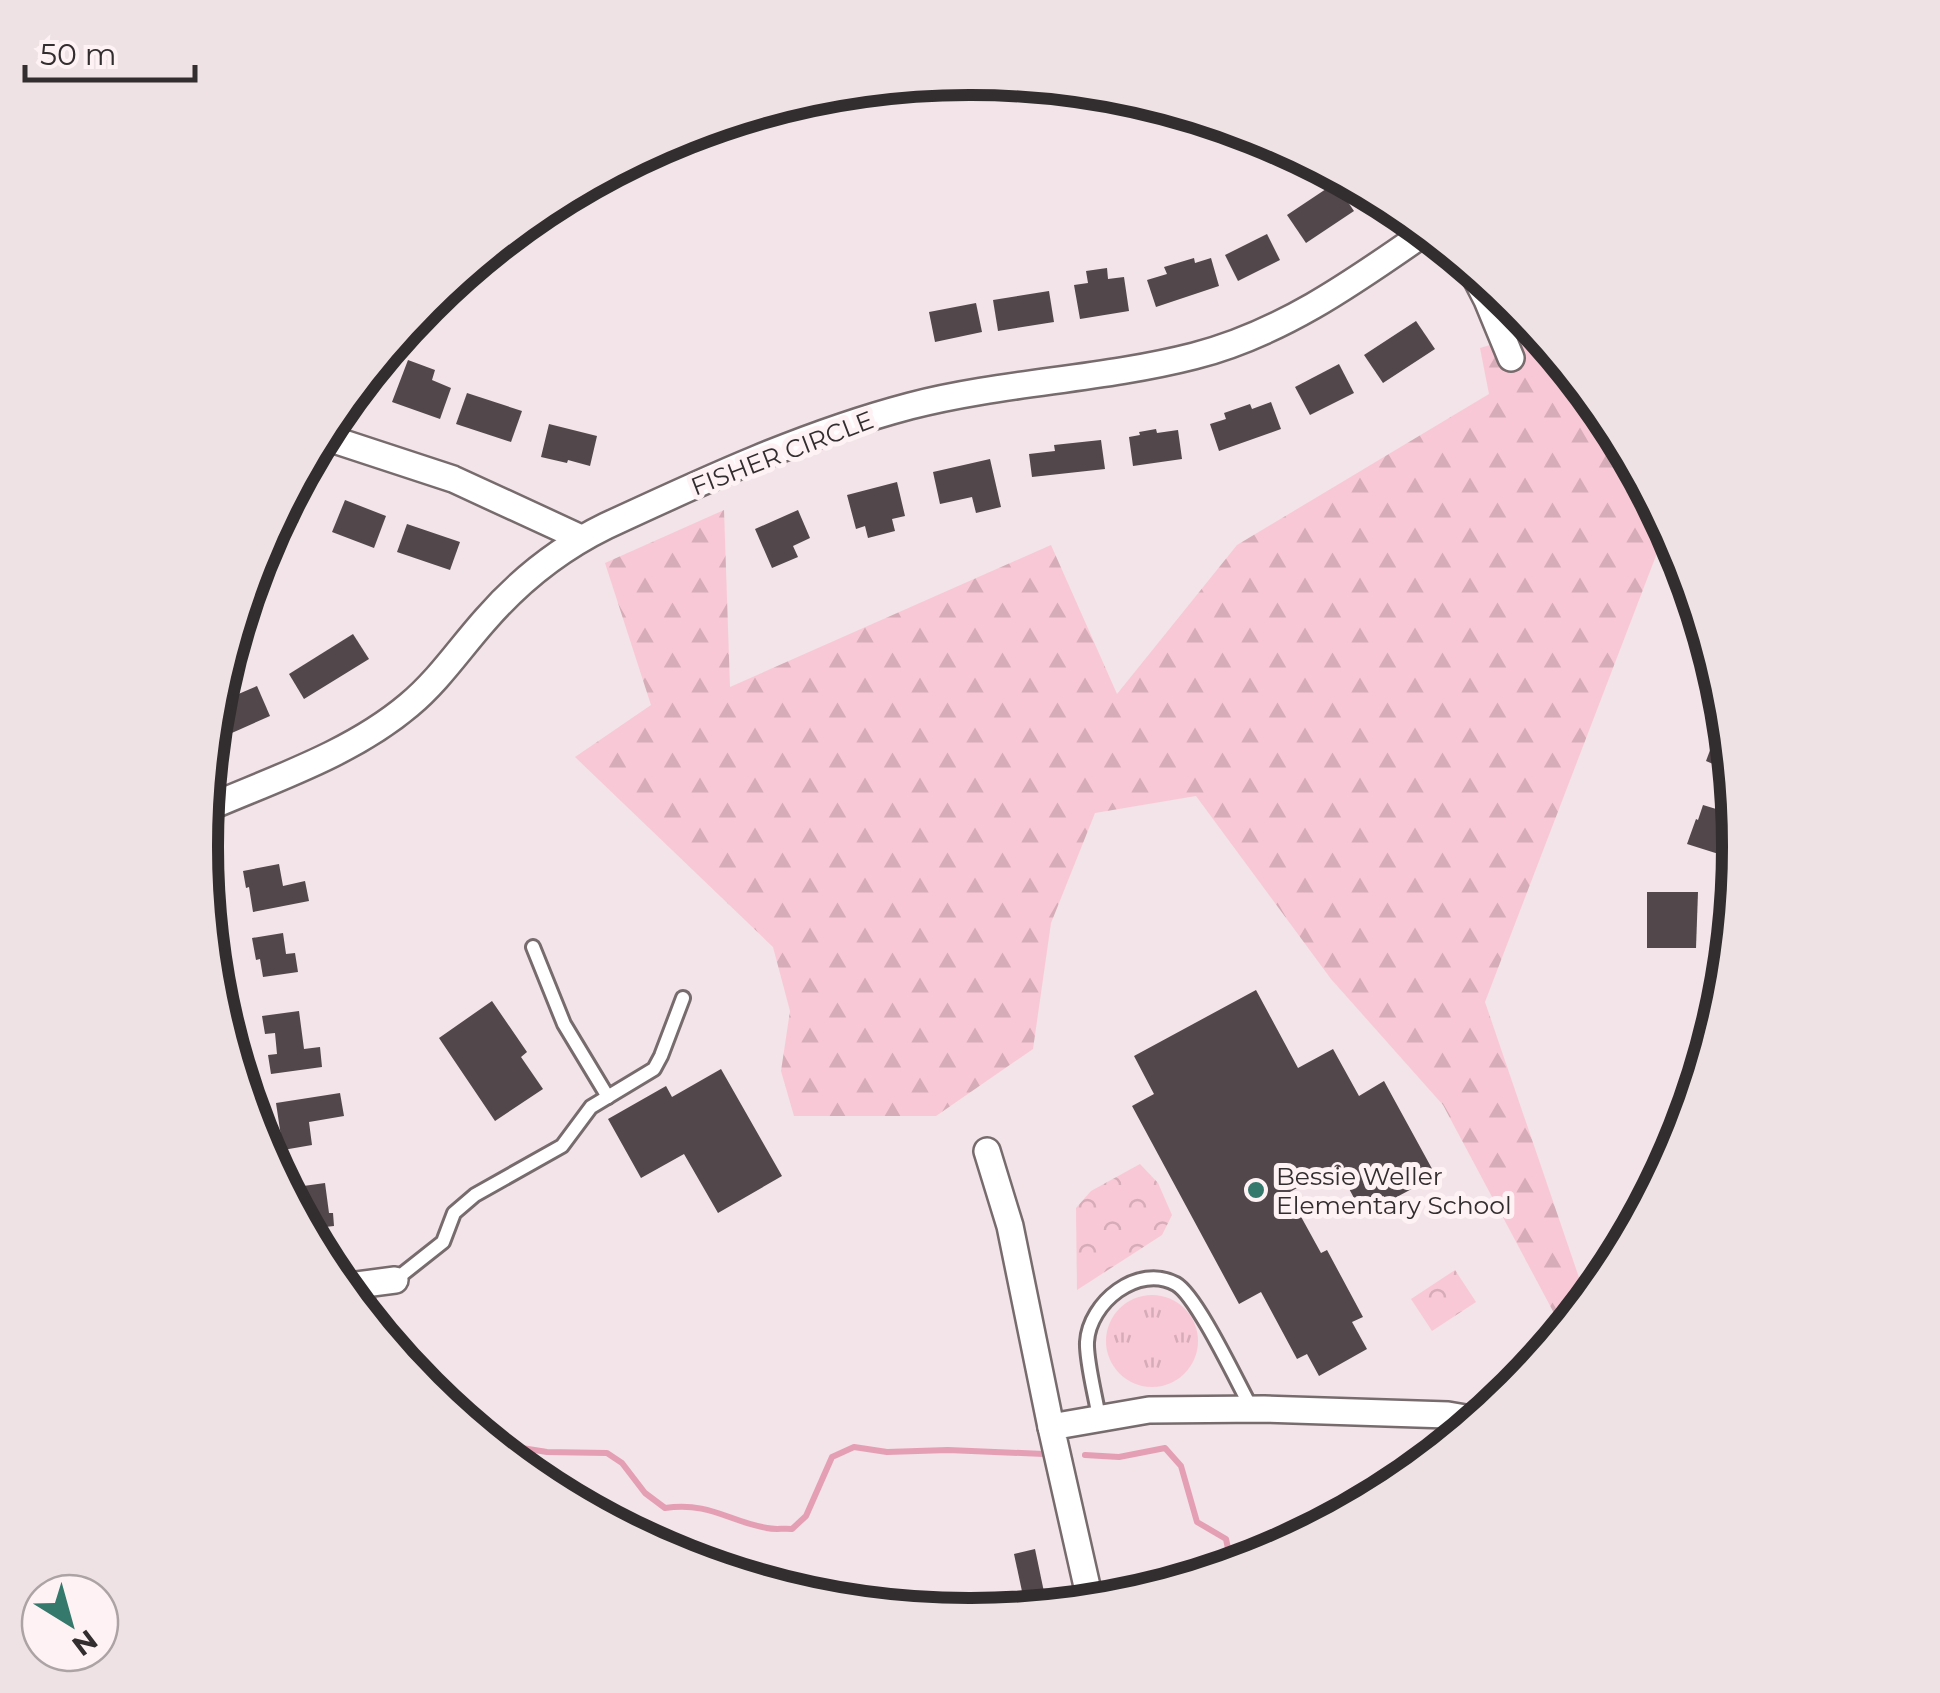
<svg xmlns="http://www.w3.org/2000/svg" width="1940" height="1693" font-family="Montserrat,sans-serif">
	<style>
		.grass { fill: url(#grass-tufts) }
		.forest { fill: url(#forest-firs) }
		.park { fill: url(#park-crowns) }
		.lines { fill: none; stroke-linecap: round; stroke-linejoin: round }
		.stream { stroke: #e49fb5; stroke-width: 6 }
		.building { fill: #52474a }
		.lane-casing { stroke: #776b6e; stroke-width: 18 }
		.street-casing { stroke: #776b6e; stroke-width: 30 }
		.lane { stroke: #fff; stroke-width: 12 }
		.street { stroke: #fff; stroke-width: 25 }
		.poi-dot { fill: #35796c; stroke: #fef2f5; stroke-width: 4 }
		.labels { text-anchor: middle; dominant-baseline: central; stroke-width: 10; stroke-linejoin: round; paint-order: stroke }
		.street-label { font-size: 25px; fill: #322d2e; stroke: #fef2f5 }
		.poi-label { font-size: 25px; fill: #322d2e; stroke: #fef2f5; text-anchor: start }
		.rim { fill: none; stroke: #322d2e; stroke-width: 12 }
	</style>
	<defs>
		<pattern id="grass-tufts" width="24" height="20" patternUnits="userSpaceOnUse" patternTransform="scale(2.5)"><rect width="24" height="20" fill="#f9c8d6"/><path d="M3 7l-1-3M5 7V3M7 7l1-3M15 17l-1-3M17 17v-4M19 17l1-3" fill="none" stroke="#d6acb8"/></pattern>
		<pattern id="forest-firs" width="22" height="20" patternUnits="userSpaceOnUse" patternTransform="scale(2.5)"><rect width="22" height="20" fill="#f9c8d6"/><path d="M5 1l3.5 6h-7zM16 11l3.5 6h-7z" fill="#d6acb8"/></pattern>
		<pattern id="park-crowns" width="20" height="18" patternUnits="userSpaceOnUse" patternTransform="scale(2.5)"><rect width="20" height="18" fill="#f9c8d6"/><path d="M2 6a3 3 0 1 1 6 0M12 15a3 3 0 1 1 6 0" fill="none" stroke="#d6acb8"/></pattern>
	</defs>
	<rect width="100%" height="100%" fill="#f2e4e8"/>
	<!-- grass -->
	<circle class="grass" cx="1152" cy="1341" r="46"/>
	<!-- forest -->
	<path class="forest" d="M 1537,331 L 1610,420 L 1667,527 L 1485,1002 L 1587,1301 L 1563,1330 L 1443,1105 L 1331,979 L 1196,796 L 1095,813 L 1051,923 L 1033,1049 L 936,1116 L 794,1116 L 781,1071 L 790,1011 L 773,947 L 575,757 L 651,705 L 605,563 L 724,510 L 730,687 L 1051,545 L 1117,694 L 1237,545 L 1489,394 L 1480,348 Z"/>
	<!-- park -->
	<g class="park">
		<path d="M 1140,1164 L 1158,1183 L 1172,1215 L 1162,1235 L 1077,1290 L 1076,1208 L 1091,1191 Z"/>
		<path d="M 1455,1270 L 1476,1302 L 1432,1331 L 1411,1299 Z"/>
	</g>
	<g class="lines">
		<!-- stream -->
		<g class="stream">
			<path d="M 491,1443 L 547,1452 L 607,1453 L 622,1463 L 645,1493 L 665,1508 C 711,1502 727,1521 767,1528 C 775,1530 784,1528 792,1529 L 806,1516 L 832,1457 L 854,1447 L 887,1452 L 948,1450 L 1044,1454"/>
			<path d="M 1085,1455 L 1119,1457 L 1165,1448 L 1181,1466 L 1197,1522 L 1226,1539 L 1232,1567"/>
		</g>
	</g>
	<!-- building -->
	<g class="building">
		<path d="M 1335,183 L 1354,211 L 1306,243 L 1287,215 Z"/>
		<path d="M 1267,234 L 1280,260 L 1238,281 L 1225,255 Z"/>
		<path d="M 1194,258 L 1195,263 L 1211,258 L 1219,286 L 1156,307 L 1147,280 L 1167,274 L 1164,267 Z"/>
		<path d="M 1107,268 L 1108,279 L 1124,277 L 1129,311 L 1080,319 L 1074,285 L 1088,283 L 1086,271 Z"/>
		<path d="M 1049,291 L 1054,322 L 998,331 L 993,300 Z"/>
		<path d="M 976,303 L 982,332 L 935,342 L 929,312 Z"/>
		<path d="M 1416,321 L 1435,349 L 1383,383 L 1364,355 Z"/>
		<path d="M 408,360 L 435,370 L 432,380 L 451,388 L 440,419 L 392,402 Z"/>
		<path d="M 1339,364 L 1354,393 L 1310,415 L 1295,387 Z"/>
		<path d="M 467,393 L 522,411 L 511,442 L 456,424 Z"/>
		<path d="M 1271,402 L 1281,429 L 1219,451 L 1210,424 L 1226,419 L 1224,413 L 1250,404 L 1252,409 Z"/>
		<path d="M 549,424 L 597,436 L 590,466 L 568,460 L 567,463 L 541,457 Z"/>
		<path d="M 1156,429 L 1157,433 L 1178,430 L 1182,459 L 1133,466 L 1129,437 L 1140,435 L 1139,432 Z"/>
		<path d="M 1101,440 L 1105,469 L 1032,477 L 1029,454 L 1055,451 L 1054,445 Z"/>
		<path d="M 990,459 L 1001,507 L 976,513 L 972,497 L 940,504 L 933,472 Z"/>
		<path d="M 897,482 L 905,516 L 892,519 L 895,531 L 868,538 L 865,526 L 856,529 L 847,495 Z"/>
		<path d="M 292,492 L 301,493 L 298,523 L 277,520 Z"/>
		<path d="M 345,500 L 386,516 L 374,548 L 332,532 Z"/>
		<path d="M 798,510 L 810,538 L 793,546 L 798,557 L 772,568 L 755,529 Z"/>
		<path d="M 407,524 L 460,542 L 450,570 L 397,552 Z"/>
		<path d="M 353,634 L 369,659 L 304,699 L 289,674 Z"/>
		<path d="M 257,686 L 270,716 L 216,740 L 212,733 L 215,704 Z"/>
		<path d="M 1718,729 L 1728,733 L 1732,777 L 1718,772 L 1720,767 L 1706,761 Z"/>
		<path d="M 1703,805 L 1726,812 L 1721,828 L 1733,832 L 1725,856 L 1687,844 L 1696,819 L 1698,820 Z"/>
		<path d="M 279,864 L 283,886 L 305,881 L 309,901 L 253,912 L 249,887 L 246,888 L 243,871 Z"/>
		<path d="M 1647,892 L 1698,892 L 1696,948 L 1647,948 Z"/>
		<path d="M 283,933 L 286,954 L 295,953 L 298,972 L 263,977 L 260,959 L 256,960 L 252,938 Z"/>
		<path d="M 1256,990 L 1298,1068 L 1333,1049 L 1359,1096 L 1384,1081 L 1436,1176 L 1363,1215 L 1337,1166 L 1288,1193 L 1321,1253 L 1327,1250 L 1363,1317 L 1352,1322 L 1367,1349 L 1319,1376 L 1307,1354 L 1297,1359 L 1261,1292 L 1239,1304 L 1132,1106 L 1154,1094 L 1134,1056 Z"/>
		<path d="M 492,1001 L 527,1052 L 521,1057 L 543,1089 L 495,1121 L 439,1038 Z"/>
		<path d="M 299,1011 L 304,1049 L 320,1047 L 322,1067 L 271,1074 L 268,1055 L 277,1054 L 275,1033 L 265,1034 L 262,1016 Z"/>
		<path d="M 721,1069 L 782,1176 L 718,1213 L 684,1154 L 641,1178 L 608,1119 L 666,1086 L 672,1097 Z"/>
		<path d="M 340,1093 L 344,1116 L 309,1122 L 312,1145 L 283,1150 L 276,1103 Z"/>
		<path d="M 325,1183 L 329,1213 L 333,1213 L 334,1226 L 307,1229 L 290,1198 L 289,1188 Z"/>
		<path d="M 1035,1549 L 1044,1592 L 1023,1596 L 1014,1554 Z"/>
	</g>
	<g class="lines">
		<!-- lane casing -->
		<g class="lane-casing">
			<g id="lane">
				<path d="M 533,947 L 564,1024 L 608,1097"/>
				<path d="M 395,1280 L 443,1242 L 454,1213 L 475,1195 L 562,1146 L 591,1107 L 654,1069 L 661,1056 L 683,998"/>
				<path d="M 362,1284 L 379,1333"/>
				<path d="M 1099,1418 C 1096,1398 1086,1361 1087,1342 C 1089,1303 1138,1263 1176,1284 C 1197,1296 1238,1384 1252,1409"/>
			</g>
		</g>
		<!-- street casing -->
		<g class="street-casing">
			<g id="street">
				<path d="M 1470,267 L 1487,300 L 1511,358"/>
				<path d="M 322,436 L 453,479 L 581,538"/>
				<path d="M 205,809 C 274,779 351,754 409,705 C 439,680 460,648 486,619 C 520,580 559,549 606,526 C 705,480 804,434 910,406 C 1003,382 1100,380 1194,356 C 1281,334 1354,282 1427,231"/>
				<path d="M 987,1151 L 1010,1226 L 1051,1427"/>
				<path d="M 341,1287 L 395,1280"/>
				<path d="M 1091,1604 L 1051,1427 L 1149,1410 L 1264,1409 L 1448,1415 L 1477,1420"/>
			</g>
		</g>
		<!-- lane -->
		<use href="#lane" class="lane"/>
		<!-- street -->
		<use href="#street" class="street"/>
	</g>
	<!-- markers -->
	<circle class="poi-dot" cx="1256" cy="1190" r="10"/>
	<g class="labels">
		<!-- street labels -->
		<g class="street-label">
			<text transform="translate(782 453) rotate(-21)">FISHER CIRCLE</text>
		</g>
		<!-- poi labels -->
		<g class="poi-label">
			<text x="1276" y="1176">Bessie Weller<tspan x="1276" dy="29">Elementary School</tspan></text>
		</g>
	</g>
	<!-- crop -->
	<path d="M0 0H1940V1693H0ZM969 95H971A751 751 0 0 1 1722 846V847A751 751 0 0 1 971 1598H969A751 751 0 0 1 218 847V846A751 751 0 0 1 969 95Z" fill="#eee2e5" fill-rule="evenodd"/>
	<path class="rim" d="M969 95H971A751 751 0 0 1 1722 846V847A751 751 0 0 1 971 1598H969A751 751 0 0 1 218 847V846A751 751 0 0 1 969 95Z"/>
	<!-- north arrow -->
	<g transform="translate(70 1623) rotate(143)"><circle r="48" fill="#fef2f5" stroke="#aca3a5" stroke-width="2.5"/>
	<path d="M0-8L18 38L0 25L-18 38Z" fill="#35796c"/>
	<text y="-15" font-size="28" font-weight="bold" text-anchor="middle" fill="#322d2e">N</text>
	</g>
	<!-- scale -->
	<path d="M25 65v15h170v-15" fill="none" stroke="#322d2e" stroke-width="5"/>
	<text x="40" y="65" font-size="30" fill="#322d2e" stroke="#fef2f5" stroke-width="8" paint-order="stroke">50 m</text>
</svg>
